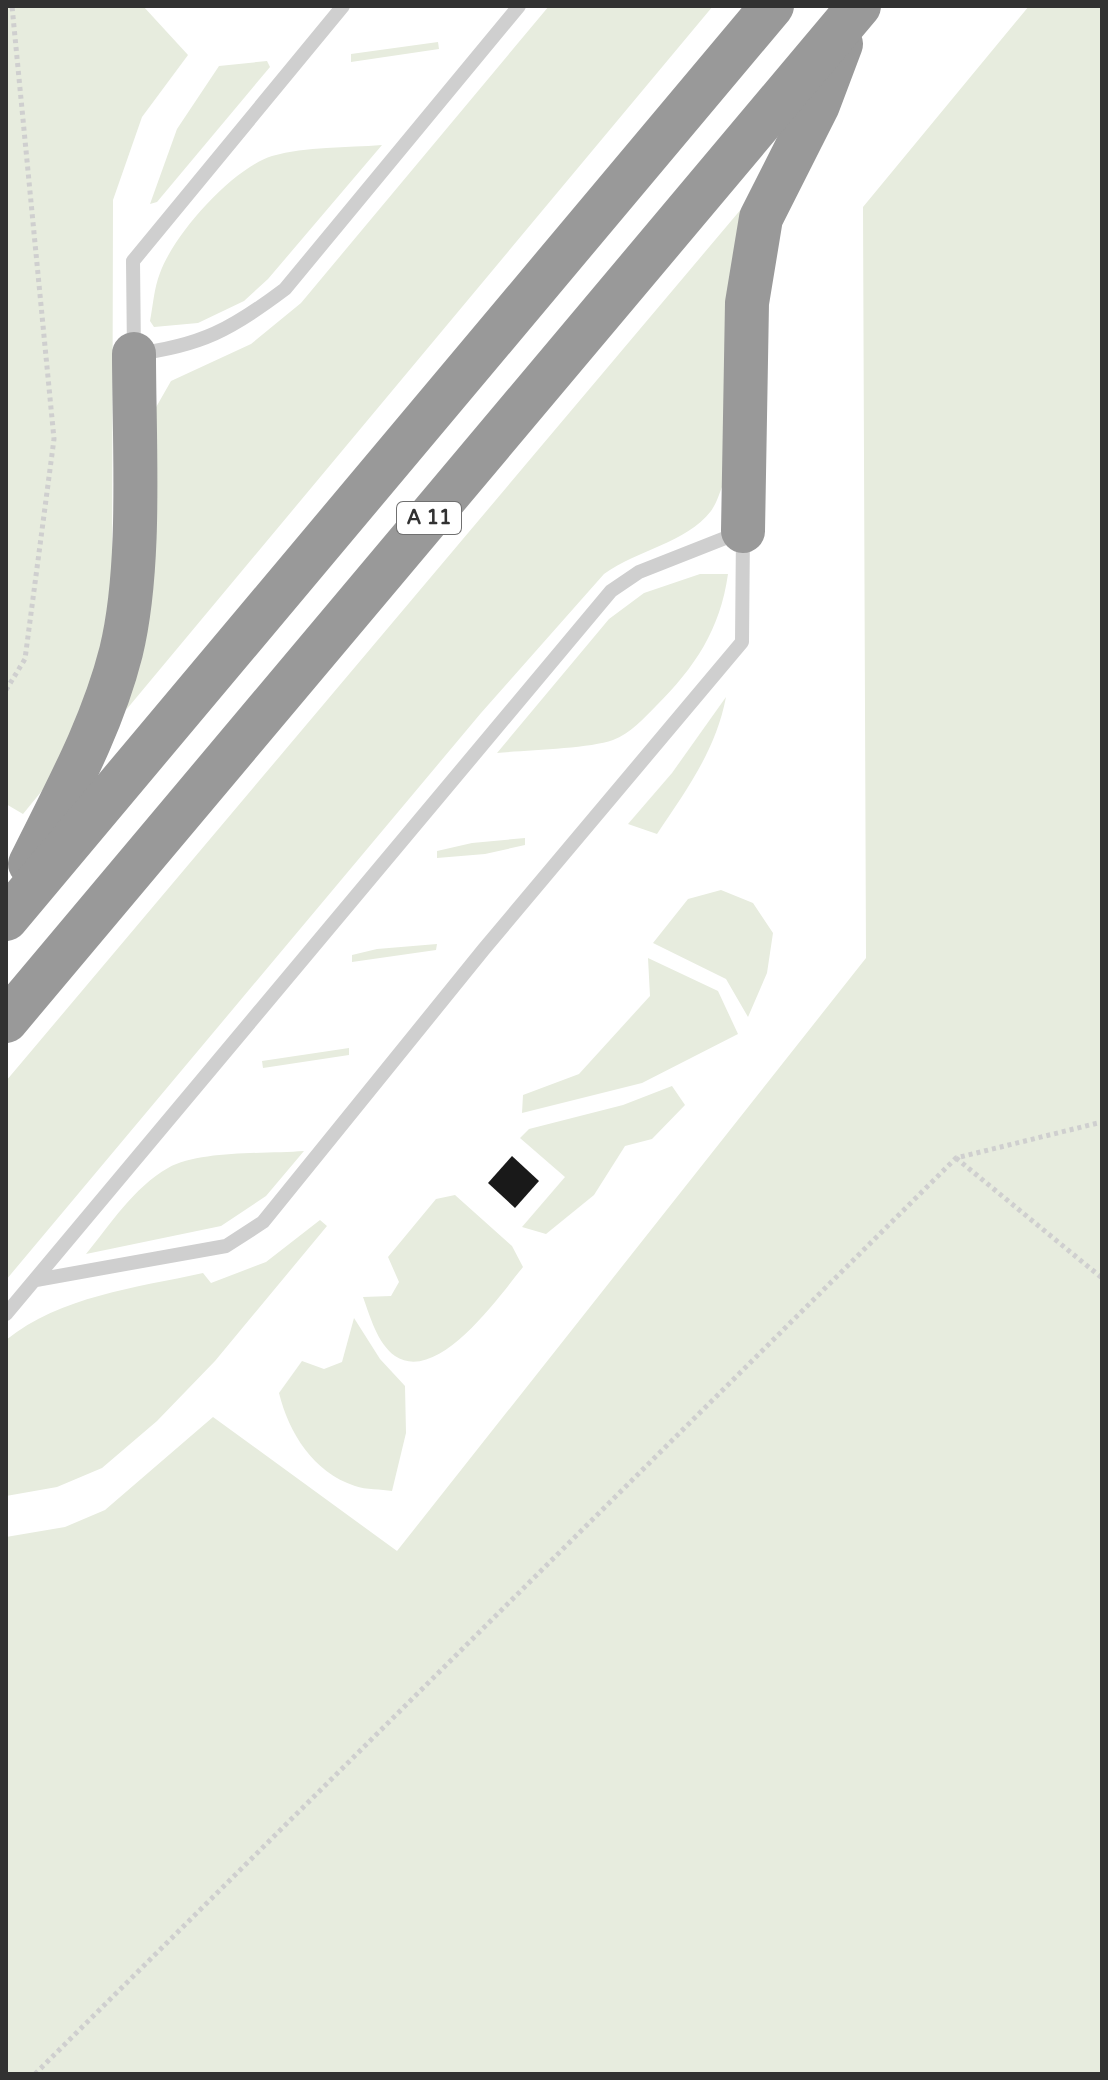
<svg xmlns="http://www.w3.org/2000/svg" width="1108" height="2080" font-family="'Varela Round',sans-serif">
	<style>
		.green { fill: #e7ecde }
		.building { fill: #191919 }
		.lines { fill: none; stroke-linecap: round; stroke-linejoin: round }
		.path { stroke: #cfcfcf; stroke-width: 5; stroke-dasharray: 4 4; stroke-linecap: butt }
		.lane { stroke: #cfcfcf; stroke-width: 14 }
		.highway { stroke: #999; stroke-width: 44 }
		.labels { text-anchor: middle; dominant-baseline: central; stroke-width: 8; stroke-linejoin: round; paint-order: stroke }
		.shield { fill: #fff; stroke: #707070; stroke-width: 2 }
		.shield-label { font-size: 20px; font-weight: bold; fill: #323232 }
	</style>
	<rect width="100%" height="100%" fill="#fff"/>
	<!-- green -->
	<g class="green">
		<path d="M 6,6 L 143,6 L 188,55 L 142,117 L 113,200 L 112,612 L 92,691 L 45,787 L 23,814 L 6,804 Z"/>
		<path d="M 549,6 L 713,6 L 126,710 L 151,593 L 155,409 L 171,381 L 251,344 L 301,303 Z"/>
		<path d="M 1029,6 L 1102,6 L 1102,2074 L 6,2074 L 6,1537 L 65,1527 L 105,1510 L 213,1417 L 397,1551 L 866,958 L 863,207 Z"/>
		<path d="M 438,42 L 439,49 L 351,62 L 351,54 Z"/>
		<path d="M 267,61 L 270,67 L 157,202 L 150,204 L 177,129 L 219,66 Z"/>
		<path d="M 382,145 L 268,279 L 244,301 L 198,323 L 154,327 L 150,321 C 153,306 154,288 160,273 C 174,234 232,169 272,156 C 307,146 346,148 382,145 Z"/>
		<path d="M 753,195 L 724,482 C 720,491 717,503 711,511 C 686,543 637,550 604,574 L 481,713 L 6,1280 L 6,1081 Z"/>
		<path d="M 700,574 L 728,574 C 720,630 695,667 656,706 C 644,718 630,734 613,740 C 588,749 526,750 497,753 L 609,619 L 644,593 Z"/>
		<path d="M 726,697 C 716,750 687,789 657,834 L 628,824 L 672,773 Z"/>
		<path d="M 525,838 L 525,845 L 485,854 L 437,858 L 437,851 L 472,843 Z"/>
		<path d="M 721,890 L 753,903 L 773,933 L 767,973 L 748,1017 L 726,979 L 653,943 L 688,899 Z"/>
		<path d="M 437,944 L 436,950 L 352,962 L 352,955 L 377,949 Z"/>
		<path d="M 648,958 L 718,991 L 738,1034 L 642,1083 L 522,1113 L 523,1095 L 579,1074 L 650,996 Z"/>
		<path d="M 349,1048 L 349,1055 L 263,1068 L 262,1061 Z"/>
		<path d="M 672,1086 L 685,1105 L 652,1139 L 625,1146 L 594,1195 L 546,1234 L 522,1227 L 565,1177 L 520,1138 L 529,1129 L 623,1105 Z"/>
		<path d="M 304,1151 L 266,1196 L 221,1226 L 86,1254 C 110,1225 134,1187 168,1168 C 200,1150 267,1154 304,1151 Z"/>
		<path d="M 455,1195 L 512,1246 L 523,1267 C 500,1295 438,1385 395,1356 C 377,1343 370,1316 363,1297 L 391,1296 L 399,1282 L 388,1257 L 436,1199 Z"/>
		<path d="M 320,1220 L 327,1226 L 215,1361 L 157,1421 L 102,1468 L 57,1487 L 6,1496 L 6,1340 C 61,1296 135,1288 203,1273 L 211,1283 L 266,1262 Z"/>
		<path d="M 354,1318 L 380,1359 L 405,1386 L 406,1433 L 392,1491 C 381,1489 366,1490 355,1486 C 313,1472 289,1433 279,1393 L 302,1361 L 324,1369 L 342,1362 Z"/>
	</g>
	<!-- building -->
	<path class="building" d="M 512,1156 L 539,1181 L 515,1208 L 488,1183 Z"/>
	<g class="lines">
		<!-- path -->
		<g class="path">
			<path d="M 6,690 L 25,659 L 54,439 L 12,6"/>
			<path d="M 956,1158 L 1102,1278"/>
			<path d="M 35,2074 L 956,1158 L 1102,1122"/>
		</g>
		<!-- lane -->
		<g class="lane">
			<path d="M 343,6 L 133,261 L 134,354 C 201,346 232,329 285,289 L 519,6"/>
			<path d="M 6,1314 L 611,591 L 639,572 L 743,531 L 742,642 L 484,949 L 263,1222 L 226,1246 L 36,1280"/>
		</g>
		<!-- highway -->
		<g class="highway">
			<path d="M 743,531 L 747,303 L 761,218 L 818,105 L 841,44"/>
			<path d="M 30,864 C 64,795 102,727 121,652 C 142,566 134,444 134,354"/>
			<path d="M 6,919 L 772,6"/>
			<path d="M 6,1021 L 859,6"/>
		</g>
	</g>
	<g class="labels">
		<!-- shield labels -->
		<rect class="shield" x="397" y="502" width="64" height="32" rx="6"/>
		<g class="shield-label">
			<text x="429" y="518">A 11</text>
		</g>
	</g>
	<!-- border -->
	<rect width="1108" height="2080" fill="none" stroke="#323232" stroke-width="16"/>
</svg>
